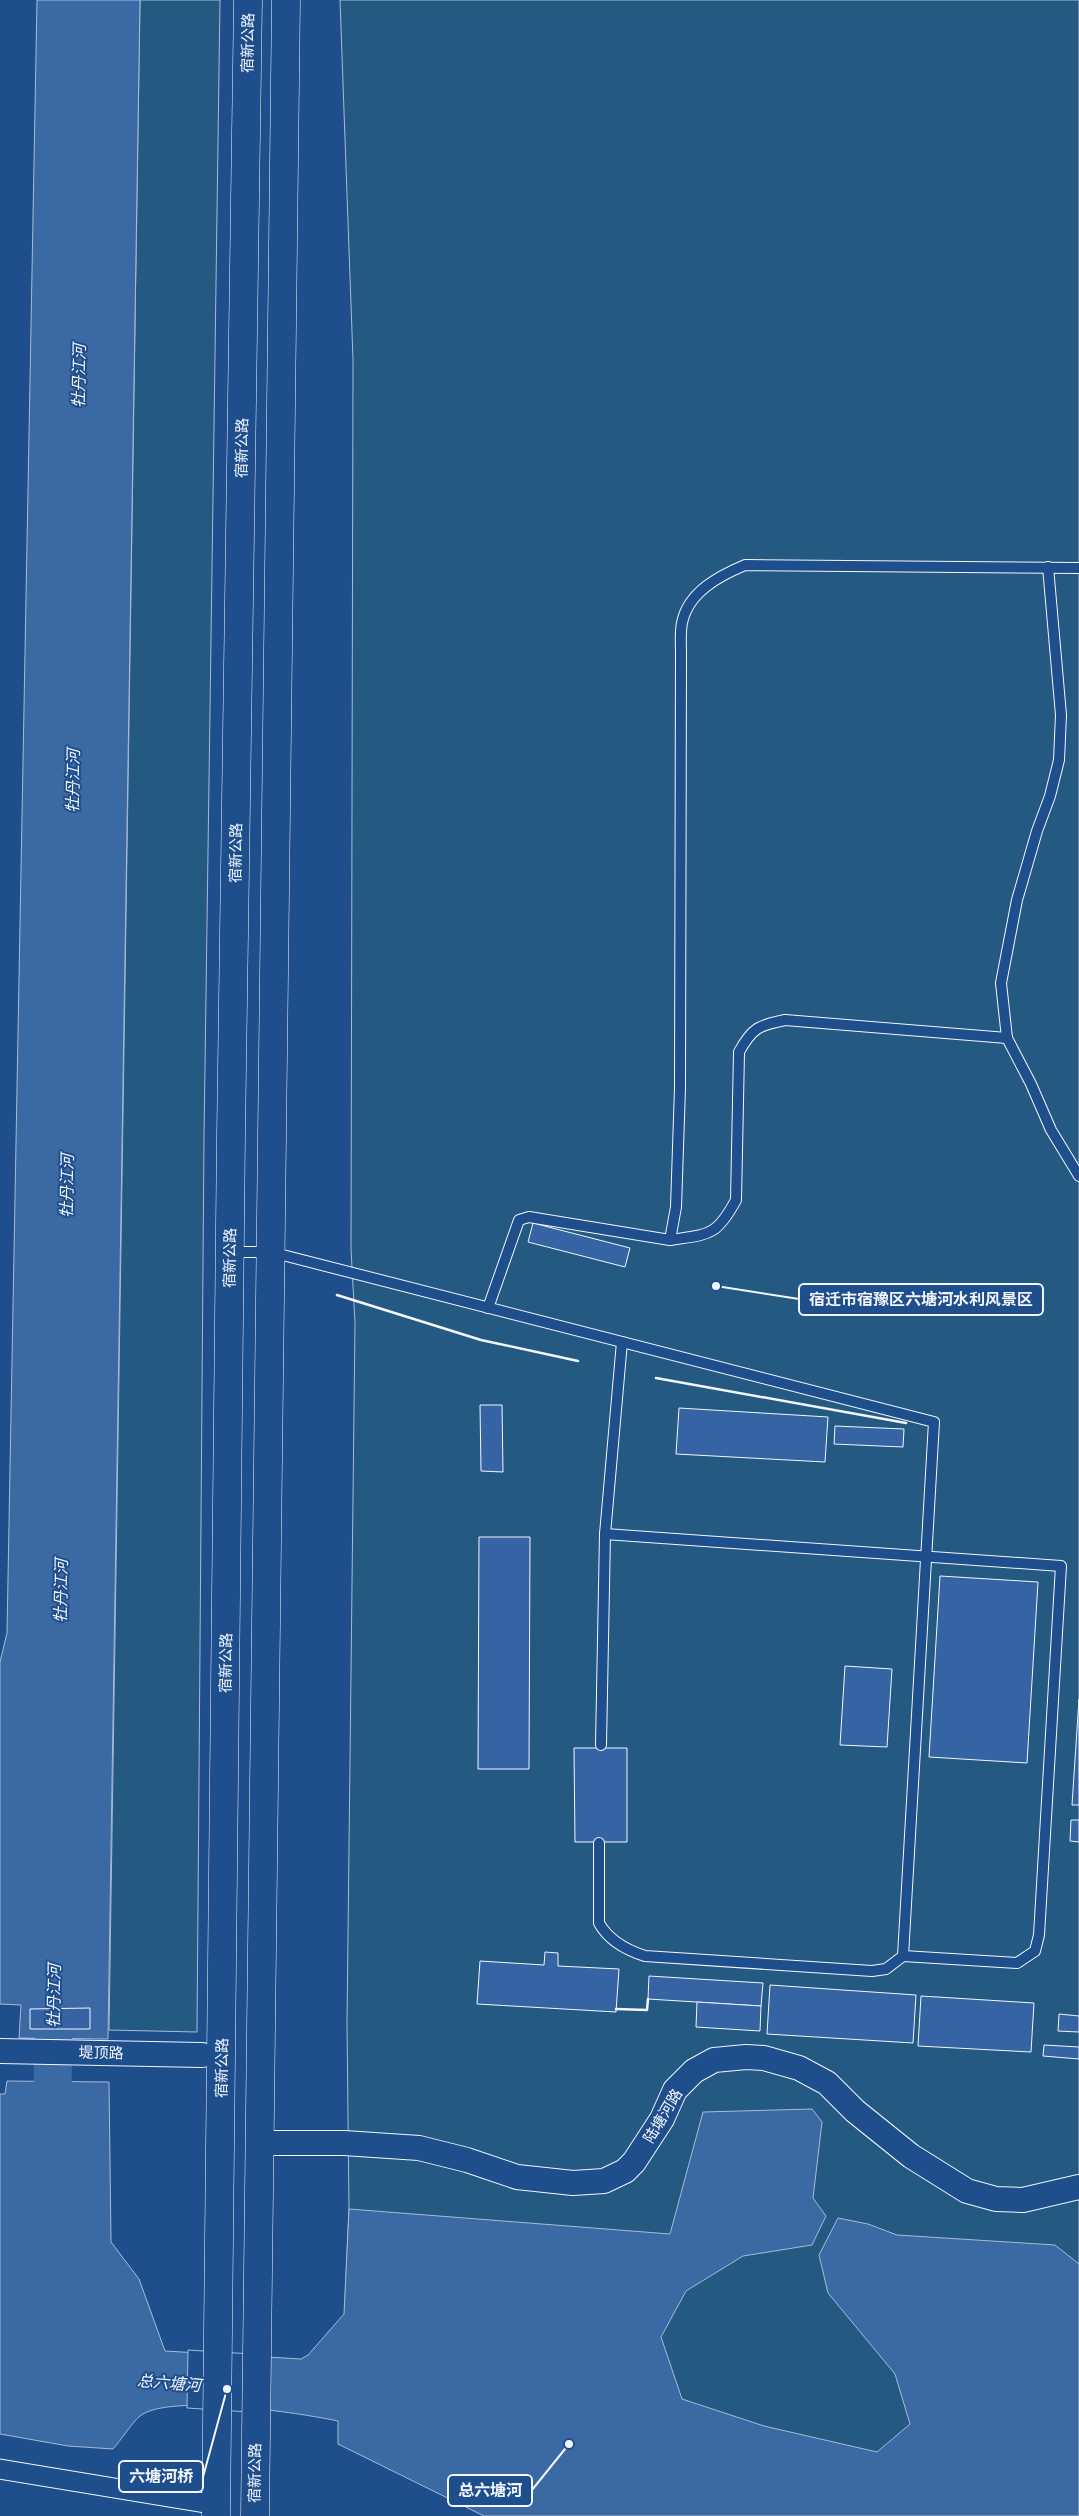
<svg xmlns="http://www.w3.org/2000/svg" width="1079" height="2516" font-family="Karla,'Noto Sans SC',sans-serif">
	<style>
		.green { fill: #245a82; stroke: #a8bbd7 }
		.water { fill: #3b69a3; stroke: #a8bbd7 }
		.pier { fill: #1f4e8c; stroke: #a8bbd7 }
		.lines { fill: none; stroke-linecap: round; stroke-linejoin: round }
		.river { stroke: #3b69a3; stroke-width: 38 }
		.building { fill: #3563a3; stroke: #f2f6ff }
		.service-casing { stroke: #f2f6ff; stroke-width: 12 }
		.minor-casing { stroke: #f2f6ff; stroke-width: 21 }
		.tertiary-casing { stroke: #f2f6ff; stroke-width: 26 }
		.trunk-casing { stroke: #f2f6ff; stroke-width: 29 }
		.service { stroke: #1f4e8c; stroke-width: 10 }
		.minor { stroke: #1f4e8c; stroke-width: 19 }
		.tertiary { stroke: #1f4e8c; stroke-width: 24 }
		.trunk { stroke: #1f4e8c; stroke-width: 28 }
		.wall { stroke: #f2f6ff; stroke-width: 2.5 }
		.labels { text-anchor: middle; dominant-baseline: central; stroke-width: 4; stroke-linejoin: round; paint-order: stroke }
		.street-label { font-size: 15px; fill: #f2f6ff; stroke: #1f4e8c }
		.water-label { font-size: 16px; font-style: italic; fill: #f2f6ff; stroke: #1f4e8c }
		.leader { fill: none; stroke: #f2f6ff; stroke-width: 2 }
		.callout-dot { fill: #f2f6ff; stroke: #1f4e8c; stroke-width: 2 }
		.callout { fill: #1f4e8c; stroke: #f2f6ff; stroke-width: 2 }
		.callout-label { font-size: 16px; text-anchor: middle; font-weight: bold; fill: #f2f6ff }
	</style>
	<rect width="100%" height="100%" fill="#1f4e8c"/>
	<!-- green -->
	<g class="green">
		<path d="M 140,0 L 220,0 L 204,1137 L 197,2032 L 109,2030 Z"/>
		<path d="M 340,0 L 1079,0 L 1079,2516 L 484,2516 L 342,2371 L 349,2209 L 347,2023 L 355,1323 L 351,1249 L 353,360 Z"/>
	</g>
	<!-- water -->
	<g class="water">
		<path d="M 37,0 L 140,0 L 108,2039 L 19,2038 L 21,2005 L 0,2004 L 0,1662 L 7,1633 Z"/>
		<path d="M 7,2081 L 109,2082 L 111,2242 L 139,2279 L 165,2351 L 301,2359 L 308,2355 L 344,2314 L 349,2209 L 670,2234 L 703,2112 L 812,2109 L 822,2122 L 813,2198 L 826,2216 L 812,2245 L 743,2256 L 686,2291 L 661,2337 L 682,2399 L 764,2426 L 877,2452 L 910,2424 L 895,2374 L 828,2293 L 819,2255 L 838,2218 L 868,2224 L 897,2235 L 1055,2245 L 1079,2264 L 1079,2516 L 484,2516 L 338,2444 L 338,2421 C 301,2413 169,2393 140,2416 C 130,2425 122,2439 113,2449 L 68,2446 L 0,2434 L 0,2094 L 5,2094 Z"/>
	</g>
	<!-- pier -->
	<path class="pier" d="M 188,2350 L 267,2355 L 265,2413 L 187,2408 Z"/>
	<g class="lines">
		<!-- river -->
		<path class="river" d="M 52,2132 L 54,1987"/>
	</g>
	<!-- building -->
	<g class="building">
		<path d="M 533,1223 L 630,1248 L 625,1267 L 528,1242 Z"/>
		<path d="M 480,1405 L 502,1405 L 503,1472 L 481,1471 Z"/>
		<path d="M 679,1408 L 828,1417 L 825,1462 L 676,1454 Z"/>
		<path d="M 835,1426 L 904,1429 L 903,1447 L 834,1444 Z"/>
		<path d="M 479,1537 L 530,1537 L 529,1769 L 478,1769 Z"/>
		<path d="M 940,1576 L 1038,1582 L 1027,1763 L 929,1757 Z"/>
		<path d="M 845,1666 L 892,1669 L 887,1747 L 840,1745 Z"/>
		<path d="M 1079,1699 L 1079,1805 L 1072,1805 Z"/>
		<path d="M 574,1748 L 627,1748 L 627,1842 L 575,1842 Z"/>
		<path d="M 1071,1820 L 1079,1820 L 1079,1842 L 1070,1841 Z"/>
		<path d="M 545,1952 L 558,1953 L 558,1966 L 619,1969 L 616,2012 L 477,2004 L 480,1961 L 544,1965 Z"/>
		<path d="M 649,1976 L 763,1983 L 761,2006 L 648,1999 Z"/>
		<path d="M 770,1985 L 916,1995 L 913,2043 L 767,2034 Z"/>
		<path d="M 921,1996 L 1034,2003 L 1031,2052 L 918,2046 Z"/>
		<path d="M 697,2002 L 761,2006 L 760,2031 L 696,2027 Z"/>
		<path d="M 90,2008 L 90,2029 L 30,2029 L 30,2009 Z"/>
		<path d="M 1059,2014 L 1079,2016 L 1079,2032 L 1058,2031 Z"/>
		<path d="M 1044,2045 L 1079,2047 L 1079,2059 L 1043,2056 Z"/>
	</g>
	<g class="lines">
		<!-- service casing -->
		<g class="service-casing">
			<g id="service">
				<path d="M 1048,567 L 1061,715 L 1059,760 L 1050,796 L 1037,831 L 1017,900 L 1001,983 L 1007,1038 L 1031,1084 L 1051,1130 L 1079,1176"/>
				<path d="M 670,1240 C 709,1234 716,1237 736,1200 L 739,1052 C 752,1028 759,1025 785,1020 L 1007,1038"/>
				<path d="M 231,1252 L 271,1252 L 934,1422 L 903,1956 L 886,1969 L 872,1971 L 645,1956 C 626,1950 609,1941 599,1923 L 599,1843"/>
				<path d="M 488,1308 L 519,1220 L 529,1217 L 670,1240 L 676,1207 L 680,1088 L 681,654 C 681,644 680,633 682,623 C 688,592 719,576 745,565 L 1079,568"/>
				<path d="M 622,1342 L 605,1534 L 1061,1566 L 1039,1935 L 1035,1951 L 1017,1963 L 903,1956"/>
				<path d="M 601,1745 L 605,1534"/>
			</g>
		</g>
		<!-- minor casing -->
		<g class="minor-casing">
			<path id="minor" d="M 0,2469 L 217,2505"/>
		</g>
		<!-- tertiary casing -->
		<g class="tertiary-casing">
			<g id="tertiary">
				<path d="M 0,2051 L 202,2055"/>
				<path d="M 260,2143 L 344,2143 L 419,2148 L 467,2160 L 517,2177 L 573,2183 L 604,2181 L 625,2171 L 634,2162 L 662,2119 L 675,2090 L 694,2071 L 714,2060 L 746,2057 L 764,2058 L 799,2068 L 827,2083 L 855,2111 L 911,2156 L 967,2191 L 996,2199 L 1023,2200 L 1079,2187"/>
			</g>
		</g>
		<!-- trunk casing -->
		<g class="trunk-casing">
			<g id="trunk">
				<path d="M 216,2516 L 231,1135 L 248,0"/>
				<path d="M 255,2516 L 286,0"/>
			</g>
		</g>
		<!-- service -->
		<use href="#service" class="service"/>
		<!-- minor -->
		<use href="#minor" class="minor"/>
		<!-- tertiary -->
		<use href="#tertiary" class="tertiary"/>
		<!-- trunk -->
		<use href="#trunk" class="trunk"/>
		<!-- wall -->
		<g class="wall">
			<path d="M 337,1295 L 481,1340 L 578,1361"/>
			<path d="M 656,1378 L 906,1423"/>
			<path d="M 616,2009 L 647,2010 L 648,1999"/>
		</g>
	</g>
	<g class="labels">
		<!-- street labels -->
		<g class="street-label">
			<text transform="translate(248 43) rotate(-89)">宿新公路</text>
			<text transform="translate(242 448) rotate(-89)">宿新公路</text>
			<text transform="translate(236 853) rotate(-89)">宿新公路</text>
			<text transform="translate(230 1258) rotate(-89)">宿新公路</text>
			<text transform="translate(226 1663) rotate(-89)">宿新公路</text>
			<text transform="translate(101 2053) rotate(1)">堤顶路</text>
			<text transform="translate(222 2068) rotate(-89)">宿新公路</text>
			<text transform="translate(663 2116) rotate(-59)">陆塘河路</text>
			<text transform="translate(255 2473) rotate(-89)">宿新公路</text>
		</g>
		<!-- water labels -->
		<g class="water-label">
			<text transform="translate(79 376) rotate(-89)">牡丹江河</text>
			<text transform="translate(73 781) rotate(-89)">牡丹江河</text>
			<text transform="translate(67 1186) rotate(-89)">牡丹江河</text>
			<text transform="translate(61 1591) rotate(-89)">牡丹江河</text>
			<text transform="translate(54 1996) rotate(-89)">牡丹江河</text>
			<text transform="translate(169 2383) rotate(5)">总六塘河</text>
		</g>
	</g>
	<!-- callouts -->
	<path class="leader" d="M716 1286L799 1299M227 2389L203 2477M569 2444L532 2490"/>
	<g class="callout-dot">
		<circle cx="716" cy="1286" r="5"/>
		<circle cx="227" cy="2389" r="5"/>
		<circle cx="569" cy="2444" r="5"/>
	</g>
	<g class="callout">
		<rect x="799" y="1284" width="244" height="31" rx="5"/>
		<rect x="119" y="2461" width="84" height="31" rx="5"/>
		<rect x="448" y="2475" width="84" height="31" rx="5"/>
	</g>
	<g class="callout-label">
		<text x="921" y="1305">宿迁市宿豫区六塘河水利风景区</text>
		<text x="161" y="2482">六塘河桥</text>
		<text x="490" y="2496">总六塘河</text>
	</g>
</svg>
